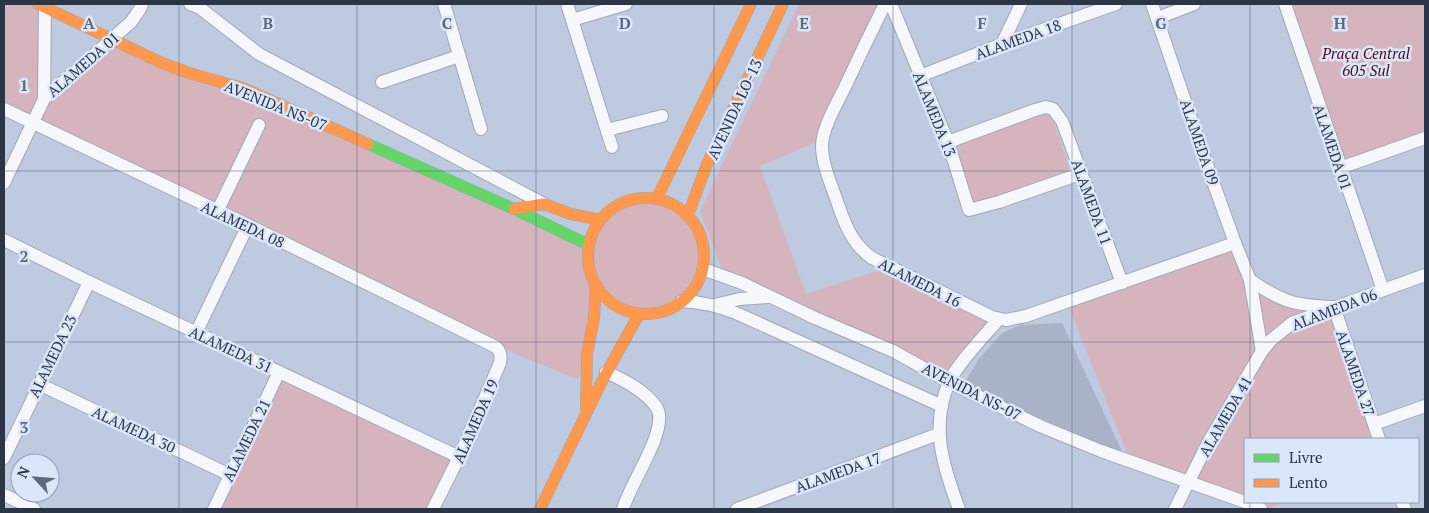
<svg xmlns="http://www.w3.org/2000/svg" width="1429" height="513" font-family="'PT Serif',serif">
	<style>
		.green { fill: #d6b4be }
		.building { fill: #aab2c8 }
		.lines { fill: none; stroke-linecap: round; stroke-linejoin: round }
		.street-casing { stroke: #9da8b9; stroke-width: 14 }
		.fast-casing { stroke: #9da8b9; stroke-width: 12 }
		.slow-casing { stroke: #9da8b9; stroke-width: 12 }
		.street { stroke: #f5f7fa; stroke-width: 12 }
		.fast { stroke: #63d668; stroke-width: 11 }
		.slow { stroke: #ff974d; stroke-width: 11 }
		.grid { fill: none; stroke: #5e697b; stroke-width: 1; stroke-opacity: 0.55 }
		.labels { text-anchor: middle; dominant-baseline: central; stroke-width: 5; stroke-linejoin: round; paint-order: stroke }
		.street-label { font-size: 15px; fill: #2b3545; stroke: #dae7fb }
		.park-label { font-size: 15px; font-style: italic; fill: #540c16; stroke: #dae7fb }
		.grid-label { font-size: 16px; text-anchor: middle; font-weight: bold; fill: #5e697b; stroke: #dae7fb; stroke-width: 5; stroke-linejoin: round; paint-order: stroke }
	</style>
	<rect width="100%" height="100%" fill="#bdcae0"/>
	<!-- green -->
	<g class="green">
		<path d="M 4,4 L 38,4 L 45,99 L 113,39 L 589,245 C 597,221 611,205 636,199 C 651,195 666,200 679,209 C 727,242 698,320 640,314 C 635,313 630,310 626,308 C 621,307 615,305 612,303 C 606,299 601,291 596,286 L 587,354 L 578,380 L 481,339 L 4,110 Z"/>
		<path d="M 799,4 L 885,4 L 822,140 L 760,166 L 806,294 L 889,267 L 999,319 L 949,382 L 724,276 L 700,211 Z"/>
		<path d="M 1285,4 L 1425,4 L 1425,138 L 1340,168 Z"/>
		<path d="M 1050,111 L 1070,169 L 968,208 L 952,146 Z"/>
		<path d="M 1235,243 L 1250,280 L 1272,294 L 1334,307 L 1379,439 L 1245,439 L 1245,502 L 1284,502 L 1266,509 L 1130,461 L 1067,302 Z"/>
		<path d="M 279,372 L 459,457 L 433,509 L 215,509 Z"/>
	</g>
	<!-- building -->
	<path class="building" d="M 1062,323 L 1124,456 L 964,384 L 978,360 L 1002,333 L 1020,325 Z"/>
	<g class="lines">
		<!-- street casing -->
		<g class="street-casing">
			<g id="street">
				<path d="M 190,4 L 200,8 L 259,54 L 544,204"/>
				<path d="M 444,4 L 481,129"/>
				<path d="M 567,4 L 612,147"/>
				<path d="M 885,4 C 871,32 857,61 844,89 C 836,105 822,129 822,146 C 822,165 832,186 838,204 C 845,225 853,245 872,258 L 992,317 L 1006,320 L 1026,316 L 1235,243"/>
				<path d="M 891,4 L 948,142 L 969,210 L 999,202 L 1080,174"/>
				<path d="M 1152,4 L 1202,151 L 1235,243 L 1250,280 L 1262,351"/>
				<path d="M 1285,4 L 1383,290"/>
				<path d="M 1158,18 L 1194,4"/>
				<path d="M 572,20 L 626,4"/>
				<path d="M 1002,44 L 1021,4"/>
				<path d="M 920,76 L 1002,44 L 1116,4"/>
				<path d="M 382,82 L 459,56"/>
				<path d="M 44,99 L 45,4"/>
				<path d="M 4,109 L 248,225 L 496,347 C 501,352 501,356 500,363 L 459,457 L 433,509"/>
				<path d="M 607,130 L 662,116"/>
				<path d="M 948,142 L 1035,110 L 1046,107 L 1053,109 L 1062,121 L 1122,283"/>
				<path d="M 1340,168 L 1425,138"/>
				<path d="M 4,183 L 44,99 L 131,22 L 140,9 L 142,4"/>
				<path d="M 217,212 L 259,125"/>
				<path d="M 4,240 L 89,282 L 459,457"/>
				<path d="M 703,269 L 742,283 L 815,318 L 893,351 L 949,382 L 1040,426 L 1101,451 L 1245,502"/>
				<path d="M 1250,280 C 1284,303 1294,305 1334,307 L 1379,439"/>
				<path d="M 682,301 C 702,302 718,306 736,313 L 942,406"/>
				<path d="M 714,305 L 740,299 L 768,297"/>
				<path d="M 196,333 L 248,225"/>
				<path d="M 606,372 C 624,380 646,391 657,408 C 669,430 629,485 623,509"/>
				<path d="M 39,384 L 230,475"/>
				<path d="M 1374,424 L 1425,406"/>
				<path d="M 4,458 L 89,282"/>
				<path d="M 4,495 L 34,509"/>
				<path d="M 1246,502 L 1261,509"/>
				<path d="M 1402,502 L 1405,509"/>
				<path d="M 214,509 L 279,372"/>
				<path d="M 737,509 L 938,434"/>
				<path d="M 959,509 C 943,466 930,427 949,382 C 958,363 985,335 999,319"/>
				<path d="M 1175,509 L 1209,441 L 1262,351 L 1271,340 L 1292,323 L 1425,275"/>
			</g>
		</g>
		<!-- fast casing -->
		<g class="fast-casing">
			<path id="fast" d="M 368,144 L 514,209 L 589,245"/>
		</g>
		<!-- slow casing -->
		<g class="slow-casing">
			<g id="slow">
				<path d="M 38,4 L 162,63 L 192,74 L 243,88 L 368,144"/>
				<circle cx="646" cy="256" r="58"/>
				<path d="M 657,198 L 751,4"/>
				<path d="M 514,209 L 544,204 L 571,214 L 600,220"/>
				<path d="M 688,215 L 707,164 L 783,4"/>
				<path d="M 586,408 L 587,354 L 594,318 L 596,285"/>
				<path d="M 540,509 L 601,383 L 639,314"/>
			</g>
		</g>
		<!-- street -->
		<use href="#street" class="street"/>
		<!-- fast -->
		<use href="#fast" class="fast"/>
		<!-- slow -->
		<use href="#slow" class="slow"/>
	</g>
	<!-- grid -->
	<path class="grid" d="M 179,4 L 179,509M 357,4 L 357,509M 536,4 L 536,509M 714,4 L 714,509M 893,4 L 893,509M 1072,4 L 1072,509M 1250,4 L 1250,439M 4,171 L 1425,171M 4,342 L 1425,342M 1250,502 L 1250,509"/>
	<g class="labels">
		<!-- street labels -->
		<g class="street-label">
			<text transform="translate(1018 39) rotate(-20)">ALAMEDA 18</text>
			<text transform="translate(83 64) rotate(-41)">ALAMEDA 01</text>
			<text transform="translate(276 105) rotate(22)">AVENIDA NS-07</text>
			<text transform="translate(734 109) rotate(-65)">AVENIDA LO-13</text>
			<text transform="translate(935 114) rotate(68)">ALAMEDA 13</text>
			<text transform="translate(1200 142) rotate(71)">ALAMEDA 09</text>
			<text transform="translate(1333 147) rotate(71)">ALAMEDA 01</text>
			<text transform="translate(1092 202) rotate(70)">ALAMEDA 11</text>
			<text transform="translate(243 224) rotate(25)">ALAMEDA 08</text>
			<text transform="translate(920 282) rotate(27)">ALAMEDA 16</text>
			<text transform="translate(1334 309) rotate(-21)">ALAMEDA 06</text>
			<text transform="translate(231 349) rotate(25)">ALAMEDA 31</text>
			<text transform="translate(52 356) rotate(-64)">ALAMEDA 23</text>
			<text transform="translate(1356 373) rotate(71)">ALAMEDA 27</text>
			<text transform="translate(972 391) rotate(27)">AVENIDA NS-07</text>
			<text transform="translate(1225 416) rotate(-60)">ALAMEDA 41</text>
			<text transform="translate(475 421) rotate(-66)">ALAMEDA 19</text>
			<text transform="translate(134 429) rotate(25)">ALAMEDA 30</text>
			<text transform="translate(246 440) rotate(-64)">ALAMEDA 21</text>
			<text transform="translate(838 472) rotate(-20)">ALAMEDA 17</text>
		</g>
		<!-- park labels -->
		<g class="park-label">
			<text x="1366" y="53">Praça Central<tspan x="1366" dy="17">605 Sul</tspan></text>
		</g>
	</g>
	<g class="grid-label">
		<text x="89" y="29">A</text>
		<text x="268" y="29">B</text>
		<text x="447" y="29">C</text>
		<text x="625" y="29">D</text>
		<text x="804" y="29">E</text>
		<text x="982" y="29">F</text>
		<text x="1161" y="29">G</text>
		<text x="1340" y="29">H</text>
		<text x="24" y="91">1</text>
		<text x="24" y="262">2</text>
		<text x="24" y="433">3</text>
	</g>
	<!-- border -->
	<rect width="1429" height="513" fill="none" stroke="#2b3545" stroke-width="10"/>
	<!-- legend -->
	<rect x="1244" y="438" width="175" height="65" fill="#dae7fb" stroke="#94a0b2"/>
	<rect x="1254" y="454" width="25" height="8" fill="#63d668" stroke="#94a0b2"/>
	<text x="1289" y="463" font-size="15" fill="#2b3545">Livre</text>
	<rect x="1254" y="479" width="25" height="8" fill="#ff974d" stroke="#94a0b2"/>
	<text x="1289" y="488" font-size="15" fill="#2b3545">Lento</text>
	<!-- north arrow -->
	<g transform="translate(35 478) rotate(296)"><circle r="24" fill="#dae7fb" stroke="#94a0b2"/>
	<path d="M0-4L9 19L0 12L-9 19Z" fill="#5e697b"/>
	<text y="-8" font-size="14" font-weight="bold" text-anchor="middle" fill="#2b3545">N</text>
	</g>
</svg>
